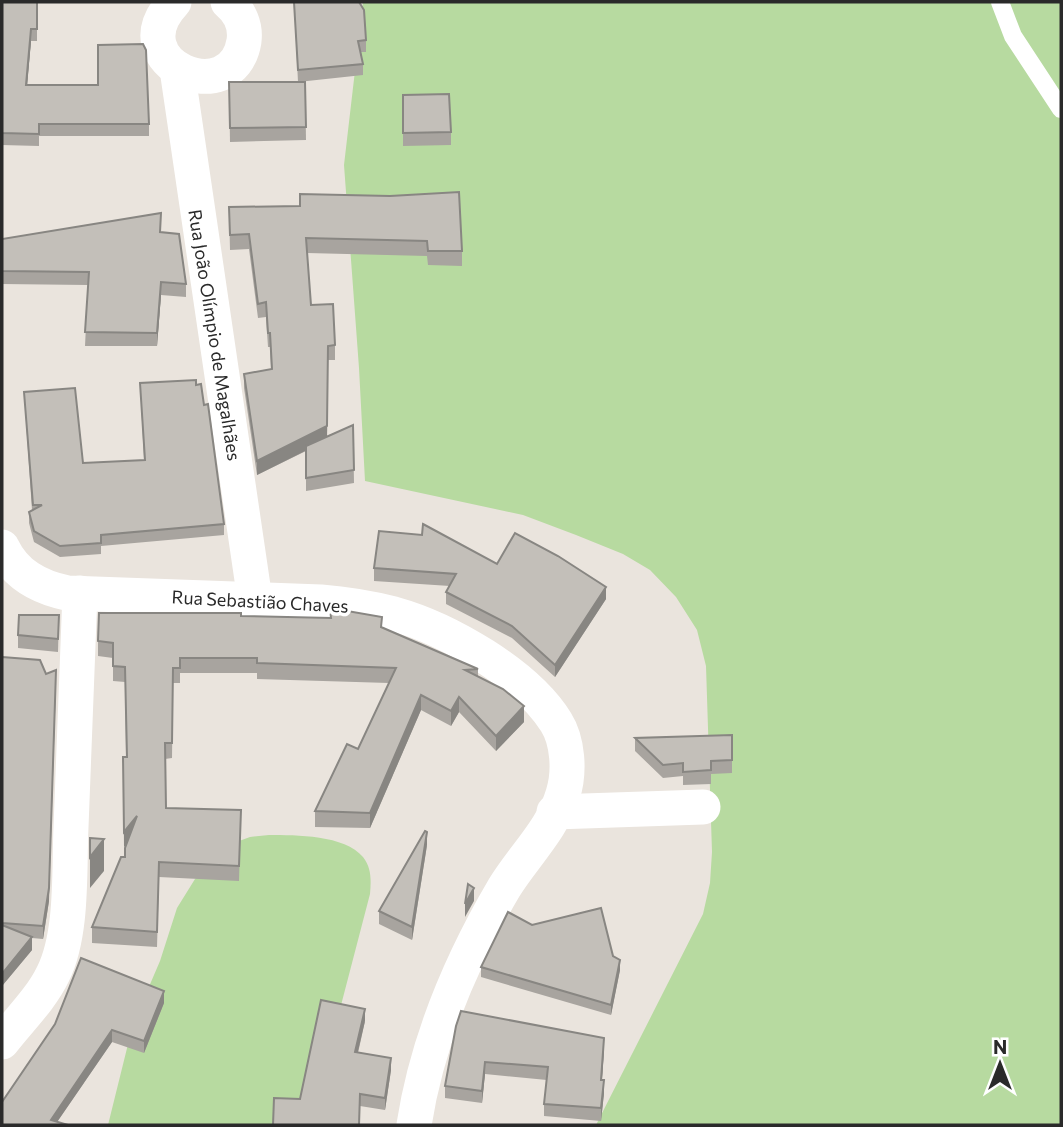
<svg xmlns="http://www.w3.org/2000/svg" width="1063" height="1127" font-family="Commissioner,sans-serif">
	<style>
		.green { fill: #b7daa0 }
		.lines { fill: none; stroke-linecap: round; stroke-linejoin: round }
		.service { stroke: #fff; stroke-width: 18 }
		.minor { stroke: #fff; stroke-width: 35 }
		.wall { fill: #a8a49f }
		.shaded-wall { fill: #888682 }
		.building { fill: #c3bfb9; stroke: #888682; stroke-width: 2 }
		.labels { text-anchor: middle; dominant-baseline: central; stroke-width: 7; stroke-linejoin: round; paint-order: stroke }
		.street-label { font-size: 18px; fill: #2a2a2a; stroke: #fff }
	</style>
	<rect width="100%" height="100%" fill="#eae4dd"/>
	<!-- green -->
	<g class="green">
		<path d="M 363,2 L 1061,2 L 1061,1125 L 596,1125 L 703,914 L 710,883 L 712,852 L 706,666 L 697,630 L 676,597 L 650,570 L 623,554 L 576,535 L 523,515 L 365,481 L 359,368 L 344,165 Z"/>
		<path d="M 269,835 C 296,835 345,835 363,857 C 372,868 371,882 370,894 L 327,1059 L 315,1125 L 108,1125 L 133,1024 L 160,961 L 177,908 L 195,879 L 231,844 L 250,837 Z"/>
	</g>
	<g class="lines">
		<!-- service -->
		<path class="service" d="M 1000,2 L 1013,36 L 1061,109"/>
		<!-- minor -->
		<g class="minor">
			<path d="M 174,2 C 116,64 233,112 244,41 C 246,26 240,12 228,2"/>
			<path d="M 177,69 L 255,600"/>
			<path d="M 2,547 C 15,574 38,587 67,593 L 321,602 C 346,604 370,608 394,614 C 448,629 526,674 556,722 C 568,741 570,772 563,794 C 553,829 522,858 504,888 C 461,961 427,1041 414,1125"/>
			<path d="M 554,812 L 703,807"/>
			<path d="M 2,1042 C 19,1020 41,999 53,974 C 73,934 69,871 71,827 C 74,749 77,671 80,593"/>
		</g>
	</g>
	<!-- wall -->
	<g class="wall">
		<path d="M 2,2 L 37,2 L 37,41 L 31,41 L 27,85 L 149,124 L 149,136 L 39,136 L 39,146 L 2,145 Z"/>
		<path d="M 294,2 L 359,2 L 366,40 L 366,52 L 361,52 L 363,64 L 363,75 L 298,82 Z"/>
		<path d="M 229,82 L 305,82 L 306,140 L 230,142 Z"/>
		<path d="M 403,95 L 451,132 L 451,145 L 403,146 Z"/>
		<path d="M 300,206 L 462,251 L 462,266 L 428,265 L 427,256 L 307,253 L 311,305 L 335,345 L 335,360 L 328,360 L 327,436 L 353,425 L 354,483 L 306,491 L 306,451 L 257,475 L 244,388 L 244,374 L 271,369 L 270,347 L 268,347 L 266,317 L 258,318 L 249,249 L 230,250 L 229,207 Z"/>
		<path d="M 160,232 L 186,284 L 186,297 L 161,295 L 157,346 L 85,346 L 88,285 L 2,284 L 2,239 Z"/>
		<path d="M 140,383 L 196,385 L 224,524 L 224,535 L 101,546 L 101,554 L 60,557 L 34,542 L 29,523 L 29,512 L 32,510 L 24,392 L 83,463 L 144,460 Z"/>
		<path d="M 497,564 L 606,599 L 555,677 L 512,638 L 446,604 L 446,592 L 450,586 L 374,581 L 374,568 Z"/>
		<path d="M 330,608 L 382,627 L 478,669 L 478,676 L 524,722 L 496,751 L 459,712 L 451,726 L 421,710 L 370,828 L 315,827 L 315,811 L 358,749 L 389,683 L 257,679 L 257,673 L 180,673 L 180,683 L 173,683 L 172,758 L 165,759 L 166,808 L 241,810 L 239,881 L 159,877 L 157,947 L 92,943 L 92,927 L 125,857 L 125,845 L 124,847 L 123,757 L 126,757 L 125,682 L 113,681 L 113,658 L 98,656 L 98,641 L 241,616 L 330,618 Z"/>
		<path d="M 59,615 L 58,652 L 18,648 L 18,635 Z"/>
		<path d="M 2,657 L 49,901 L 43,939 L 32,938 L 32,950 L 2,986 Z"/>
		<path d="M 732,735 L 732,773 L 711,774 L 711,784 L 683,785 L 683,776 L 663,778 L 635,751 L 635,738 Z"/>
		<path d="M 427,845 L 412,940 L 379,924 L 379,911 Z"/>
		<path d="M 532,925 L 613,956 L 620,970 L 611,1015 L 481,977 L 481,967 Z"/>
		<path d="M 164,1003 L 144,1053 L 112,1042 L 57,1122 L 2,1125 L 55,1024 Z"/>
		<path d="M 365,1021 L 358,1053 L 391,1070 L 385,1110 L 360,1106 L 359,1125 L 273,1125 L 300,1099 Z"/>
		<path d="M 456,1026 L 604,1050 L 602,1080 L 604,1093 L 601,1121 L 544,1116 L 544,1104 L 547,1080 L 485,1074 L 482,1103 L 445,1098 L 445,1086 Z"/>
	</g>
	<!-- shaded-wall -->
	<g class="shaded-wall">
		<path d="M 31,29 L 31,41 L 26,98 L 26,85 Z"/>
		<path d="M 161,282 L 161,295 L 157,346 L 157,333 Z"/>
		<path d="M 328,346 L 327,440 L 257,475 L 257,461 Z"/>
		<path d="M 606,587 L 606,599 L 555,677 L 555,665 Z"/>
		<path d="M 56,683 L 49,901 L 43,939 L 43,926 Z"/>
		<path d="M 421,695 L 421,710 L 370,828 L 370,813 Z"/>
		<path d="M 459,697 L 459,712 L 451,726 L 451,711 Z"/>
		<path d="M 524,706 L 524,722 L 496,751 L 496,736 Z"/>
		<path d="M 137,816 L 137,831 L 124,847 L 124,832 Z"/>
		<path d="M 427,832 L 427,845 L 412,940 L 412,927 Z"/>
		<path d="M 104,839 L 104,871 L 90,888 L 90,857 Z"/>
		<path d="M 474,888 L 474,901 L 465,917 L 465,904 Z"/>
		<path d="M 32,937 L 32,950 L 2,986 L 2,974 Z"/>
		<path d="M 620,960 L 620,970 L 611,1015 L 611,1005 Z"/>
		<path d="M 164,991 L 164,1003 L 144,1053 L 144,1041 Z"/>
		<path d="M 365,1009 L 365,1021 L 355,1064 L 355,1052 Z"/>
		<path d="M 112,1030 L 112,1042 L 55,1125 L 51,1120 Z"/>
		<path d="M 604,1038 L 604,1050 L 601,1092 L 601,1080 Z"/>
		<path d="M 391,1058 L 391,1070 L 385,1110 L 385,1098 Z"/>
		<path d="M 485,1062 L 485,1074 L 482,1103 L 482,1091 Z"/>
		<path d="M 604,1080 L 604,1093 L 601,1121 L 601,1108 Z"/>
	</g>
	<!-- building -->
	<g class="building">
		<path d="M 2,2 L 37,2 L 37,29 L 31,29 L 26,85 L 98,85 L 98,45 L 143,44 L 146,50 L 149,124 L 39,124 L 39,134 L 2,133 Z"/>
		<path d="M 294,2 L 359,2 L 364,10 L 366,40 L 358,41 L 363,64 L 298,70 Z"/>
		<path d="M 229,82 L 305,82 L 306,127 L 230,128 Z"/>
		<path d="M 449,94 L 451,132 L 403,133 L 403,95 Z"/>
		<path d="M 459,192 L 462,251 L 428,251 L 427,241 L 306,238 L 311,305 L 333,304 L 335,345 L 328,346 L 327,426 L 257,461 L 244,374 L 272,369 L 270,333 L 268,333 L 266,302 L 258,304 L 249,234 L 230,235 L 229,207 L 300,206 L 300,194 L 390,196 Z"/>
		<path d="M 161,213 L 160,232 L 179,234 L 186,284 L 161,282 L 157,333 L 85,332 L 89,272 L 2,271 L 2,239 Z"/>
		<path d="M 196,380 L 196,385 L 201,384 L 204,405 L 208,404 L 224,524 L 101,535 L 101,543 L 60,546 L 34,531 L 29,512 L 42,505 L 33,505 L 24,392 L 75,388 L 83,463 L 145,460 L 140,383 Z"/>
		<path d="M 353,425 L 354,470 L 306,478 L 306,446 Z"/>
		<path d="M 423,524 L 497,564 L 515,533 L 558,556 L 606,587 L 555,665 L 512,626 L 446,592 L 456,574 L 374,568 L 379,531 L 422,535 Z"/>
		<path d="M 330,608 L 382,617 L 381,627 L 478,669 L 465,670 L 503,689 L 524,706 L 496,736 L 459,697 L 451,711 L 421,695 L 370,813 L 315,811 L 347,744 L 358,749 L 396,668 L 257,663 L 257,658 L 180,658 L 180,668 L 173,668 L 172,743 L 165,743 L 166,808 L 241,810 L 239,866 L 159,862 L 157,932 L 92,927 L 121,857 L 125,857 L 125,848 L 137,816 L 124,832 L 123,757 L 127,757 L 125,667 L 113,666 L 113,643 L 98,641 L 99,613 L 241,613 L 241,616 L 331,618 Z"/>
		<path d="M 19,615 L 59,615 L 58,639 L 18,635 Z"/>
		<path d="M 2,657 L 40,660 L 46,674 L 56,670 L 49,888 L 43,926 L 2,923 Z"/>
		<path d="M 732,735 L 732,760 L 711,761 L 711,770 L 683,772 L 683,763 L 663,765 L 635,738 Z"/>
		<path d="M 425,831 L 427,832 L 412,927 L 379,911 Z"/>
		<path d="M 90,838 L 104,839 L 90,857 Z"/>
		<path d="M 468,884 L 474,888 L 465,904 Z"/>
		<path d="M 601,908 L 613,956 L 620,960 L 611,1005 L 481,967 L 508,912 L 532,925 Z"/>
		<path d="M 2,925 L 32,937 L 2,974 Z"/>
		<path d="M 81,958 L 164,991 L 144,1041 L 112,1030 L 51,1120 L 68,1125 L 2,1125 L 2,1102 L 55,1024 Z"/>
		<path d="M 321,1000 L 365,1009 L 355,1052 L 391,1058 L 385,1098 L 360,1094 L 359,1125 L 273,1125 L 274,1098 L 300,1099 Z"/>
		<path d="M 461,1011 L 604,1038 L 601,1080 L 604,1080 L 601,1108 L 544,1104 L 548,1067 L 485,1062 L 482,1091 L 445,1086 L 456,1026 Z"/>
	</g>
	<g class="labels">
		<!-- street labels -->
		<g class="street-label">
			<text transform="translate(215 335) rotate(81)">Rua João Olímpio de Magalhães</text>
			<text transform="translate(260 601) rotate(3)">Rua Sebastião Chaves</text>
		</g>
	</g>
	<!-- border -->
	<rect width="1063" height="1127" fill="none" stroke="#2a2a2a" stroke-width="7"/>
	<!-- north arrow -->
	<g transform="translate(1000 1064)" stroke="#ffffff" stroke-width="5" paint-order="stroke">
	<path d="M0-5L12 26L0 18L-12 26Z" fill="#2a2a2a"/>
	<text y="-10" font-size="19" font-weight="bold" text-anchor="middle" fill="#2a2a2a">N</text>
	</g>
</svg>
